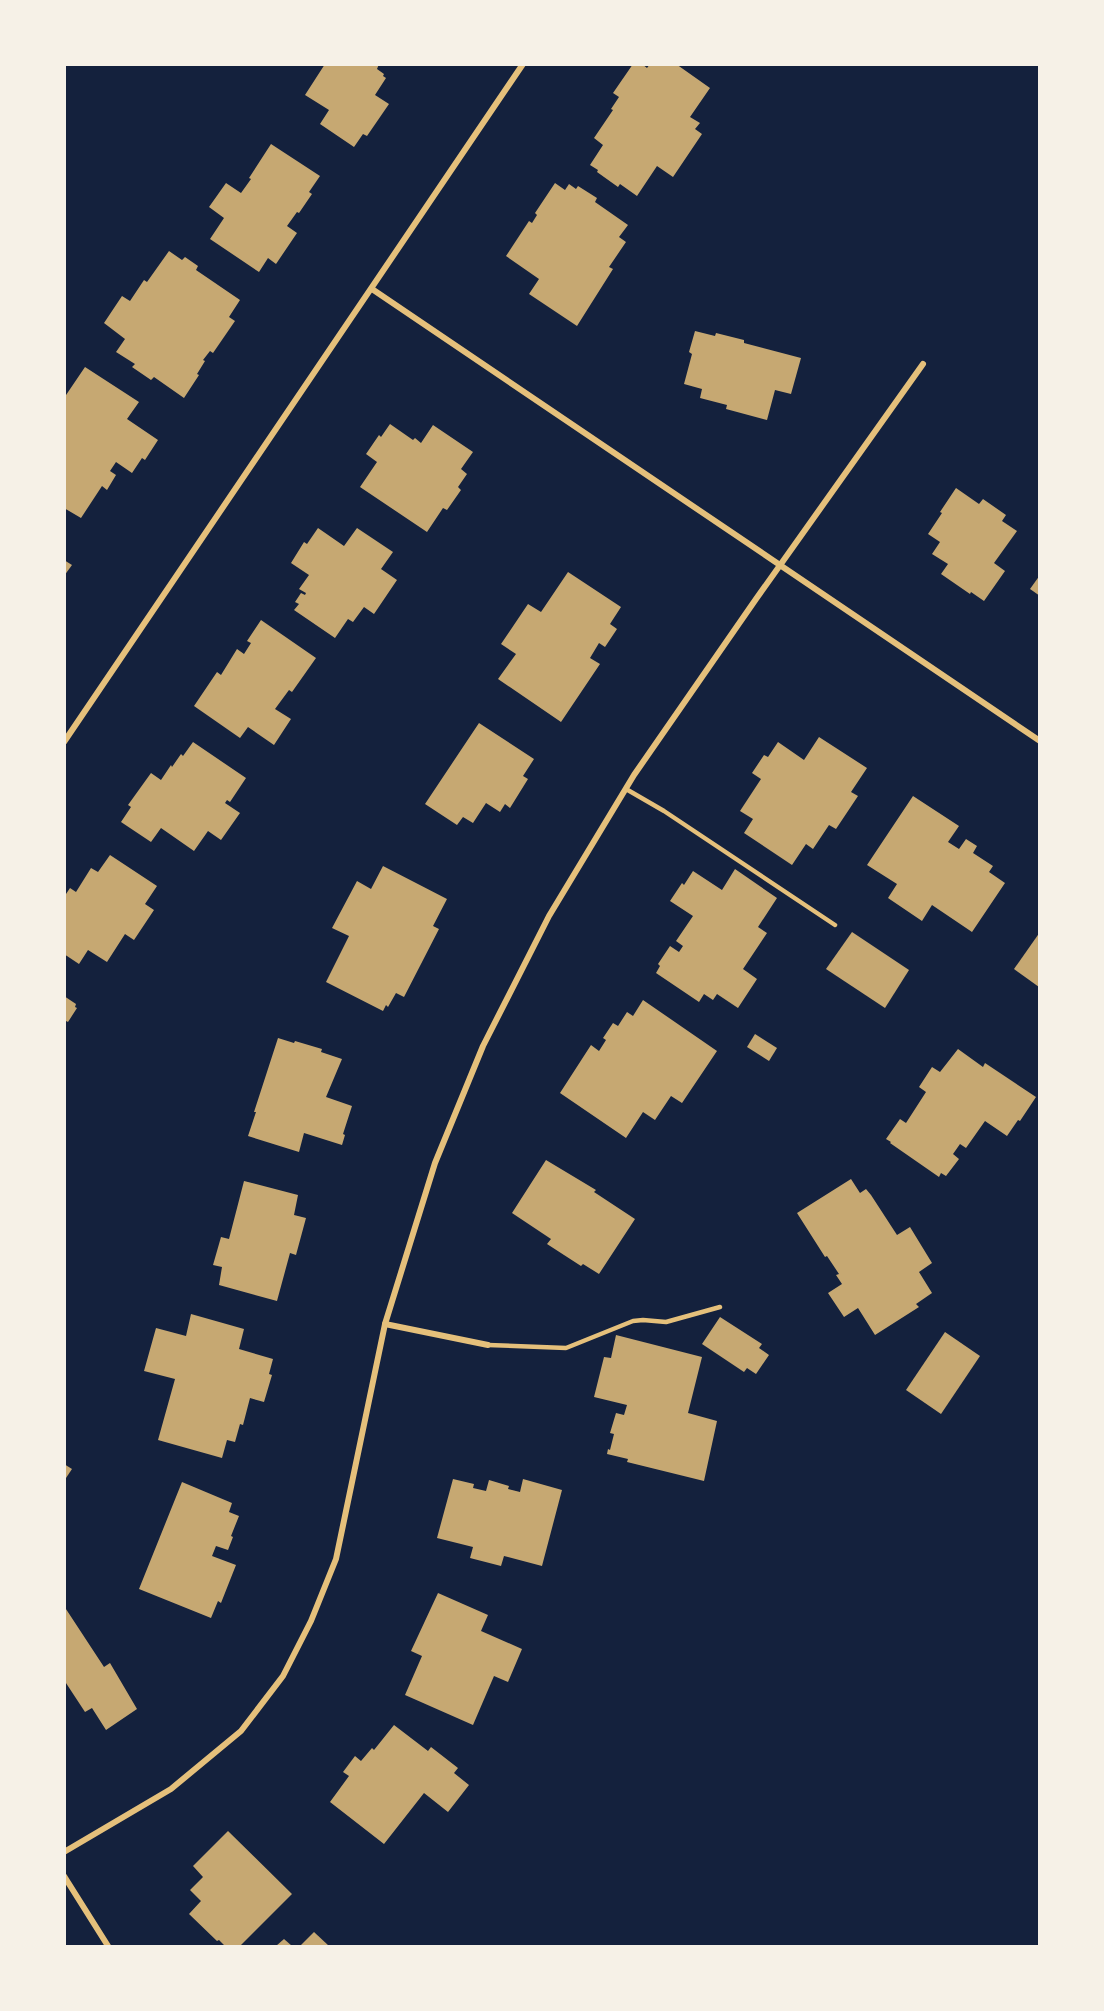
<svg xmlns="http://www.w3.org/2000/svg" width="1104" height="2011" font-family="'Varela Round',sans-serif">
	<style>
		.building { fill: #c6a872 }
		.lines { fill: none; stroke-linecap: round; stroke-linejoin: round }
		.service { stroke: #e5c07b; stroke-width: 4.5 }
		.minor { stroke: #e5c07b; stroke-width: 6 }
	</style>
	<rect width="100%" height="100%" fill="#14213d"/>
	<!-- building -->
	<g class="building">
		<path d="M 325,64 L 379,64 L 377,69 L 384,74 L 383,76 L 386,78 L 375,95 L 389,104 L 367,136 L 363,134 L 354,147 L 320,124 L 329,110 L 305,95 Z"/>
		<path d="M 633,64 L 642,64 L 647,68 L 650,64 L 676,64 L 710,88 L 690,117 L 700,123 L 695,129 L 702,134 L 673,177 L 657,166 L 637,196 L 620,184 L 618,187 L 597,172 L 598,170 L 590,165 L 603,145 L 594,138 L 613,110 L 611,109 L 619,97 L 613,93 Z"/>
		<path d="M 271,144 L 320,176 L 309,192 L 312,194 L 299,213 L 297,212 L 287,226 L 297,233 L 276,264 L 268,258 L 259,272 L 210,239 L 224,218 L 209,207 L 226,183 L 241,193 L 251,179 L 249,178 Z"/>
		<path d="M 555,183 L 565,190 L 569,184 L 576,189 L 578,186 L 597,198 L 595,202 L 628,225 L 619,237 L 626,242 L 609,267 L 613,269 L 577,326 L 529,294 L 539,279 L 506,256 L 529,221 L 532,223 L 537,215 L 535,213 Z"/>
		<path d="M 169,251 L 182,260 L 185,257 L 198,266 L 196,270 L 240,300 L 229,317 L 235,321 L 213,353 L 210,351 L 203,360 L 205,361 L 197,374 L 199,375 L 184,398 L 154,377 L 151,380 L 132,367 L 135,364 L 116,352 L 125,339 L 104,323 L 122,296 L 130,301 L 144,280 L 147,282 Z"/>
		<path d="M 695,331 L 715,336 L 716,333 L 744,340 L 744,343 L 801,358 L 791,394 L 775,390 L 767,420 L 726,409 L 727,405 L 700,398 L 702,389 L 684,384 L 692,354 L 689,352 Z"/>
		<path d="M 85,367 L 139,402 L 127,419 L 158,440 L 145,460 L 142,458 L 132,473 L 116,462 L 110,471 L 116,475 L 107,490 L 102,486 L 81,518 L 64,508 L 64,398 Z"/>
		<path d="M 390,424 L 413,440 L 415,438 L 421,443 L 433,425 L 473,452 L 461,469 L 467,474 L 458,487 L 461,490 L 447,510 L 443,508 L 427,532 L 360,487 L 377,462 L 366,454 L 379,435 L 381,437 Z"/>
		<path d="M 956,488 L 979,504 L 983,499 L 1006,515 L 1002,521 L 1017,531 L 994,563 L 1005,571 L 984,601 L 971,592 L 970,594 L 941,574 L 948,564 L 932,554 L 940,542 L 928,534 L 942,513 L 940,512 Z"/>
		<path d="M 318,528 L 344,546 L 357,528 L 393,552 L 381,569 L 397,580 L 374,614 L 364,607 L 353,622 L 348,619 L 335,638 L 294,610 L 299,604 L 295,602 L 301,593 L 305,595 L 306,593 L 299,589 L 309,575 L 291,563 L 304,542 L 307,544 Z"/>
		<path d="M 64,560 L 72,565 L 64,576 Z"/>
		<path d="M 568,572 L 621,607 L 610,624 L 617,629 L 605,647 L 599,643 L 590,658 L 600,664 L 561,722 L 498,679 L 516,654 L 501,644 L 528,604 L 541,612 Z"/>
		<path d="M 1040,575 L 1040,596 L 1030,589 Z"/>
		<path d="M 261,620 L 316,658 L 292,692 L 289,690 L 275,709 L 291,719 L 274,745 L 248,727 L 240,738 L 194,706 L 217,672 L 221,675 L 237,649 L 244,654 L 251,643 L 247,641 Z"/>
		<path d="M 479,723 L 534,759 L 523,776 L 528,779 L 510,808 L 505,804 L 500,812 L 486,803 L 473,823 L 463,817 L 457,825 L 425,804 Z"/>
		<path d="M 819,737 L 867,768 L 851,792 L 858,796 L 836,829 L 829,825 L 813,849 L 806,844 L 792,865 L 744,833 L 753,819 L 740,811 L 761,779 L 752,773 L 764,755 L 768,757 L 778,742 L 804,760 Z"/>
		<path d="M 193,742 L 246,778 L 230,802 L 227,800 L 225,803 L 240,813 L 221,840 L 208,831 L 194,851 L 161,828 L 151,842 L 121,822 L 131,807 L 128,805 L 151,773 L 161,780 L 171,765 L 172,767 L 181,754 L 183,756 Z"/>
		<path d="M 913,796 L 959,826 L 948,842 L 959,849 L 966,839 L 977,846 L 973,853 L 993,866 L 989,872 L 1005,883 L 972,932 L 932,905 L 922,921 L 888,898 L 897,884 L 867,865 Z"/>
		<path d="M 110,855 L 157,886 L 145,904 L 154,910 L 134,940 L 125,934 L 107,962 L 88,950 L 79,964 L 64,954 L 64,897 L 70,888 L 76,892 L 91,868 L 98,872 Z"/>
		<path d="M 383,866 L 447,899 L 433,926 L 439,929 L 404,997 L 396,993 L 388,1007 L 386,1005 L 383,1011 L 326,982 L 349,936 L 332,928 L 357,881 L 371,889 Z"/>
		<path d="M 735,869 L 777,898 L 758,927 L 767,933 L 743,969 L 757,979 L 738,1008 L 717,994 L 713,1000 L 704,994 L 699,1002 L 656,973 L 660,966 L 658,964 L 670,946 L 679,952 L 683,946 L 676,941 L 693,916 L 670,901 L 682,883 L 684,885 L 693,871 L 722,890 Z"/>
		<path d="M 852,932 L 909,970 L 885,1008 L 826,969 Z"/>
		<path d="M 1040,932 L 1040,986 L 1039,987 L 1014,969 Z"/>
		<path d="M 64,996 L 76,1004 L 75,1007 L 77,1008 L 68,1022 L 66,1021 L 64,1023 Z"/>
		<path d="M 643,1000 L 717,1051 L 682,1103 L 671,1096 L 655,1120 L 643,1112 L 626,1138 L 560,1093 L 591,1045 L 599,1051 L 606,1040 L 603,1038 L 613,1023 L 618,1026 L 627,1012 L 633,1016 Z"/>
		<path d="M 755,1034 L 777,1048 L 769,1061 L 747,1047 Z"/>
		<path d="M 278,1038 L 294,1043 L 295,1041 L 322,1049 L 321,1052 L 342,1059 L 326,1097 L 352,1106 L 343,1134 L 345,1135 L 342,1145 L 304,1133 L 299,1152 L 248,1136 L 256,1112 L 254,1112 Z"/>
		<path d="M 958,1049 L 983,1067 L 985,1063 L 1036,1097 L 1020,1121 L 1018,1120 L 1007,1136 L 985,1121 L 966,1148 L 960,1144 L 953,1154 L 959,1159 L 946,1176 L 941,1173 L 939,1177 L 890,1143 L 891,1142 L 886,1139 L 900,1119 L 906,1123 L 926,1092 L 919,1087 L 932,1067 L 940,1072 Z"/>
		<path d="M 546,1160 L 596,1190 L 594,1192 L 635,1219 L 599,1274 L 583,1264 L 581,1266 L 547,1244 L 551,1239 L 512,1213 Z"/>
		<path d="M 851,1179 L 860,1193 L 866,1189 L 871,1195 L 897,1235 L 910,1227 L 932,1263 L 919,1272 L 932,1293 L 916,1304 L 919,1307 L 875,1335 L 858,1308 L 844,1317 L 828,1293 L 842,1284 L 836,1275 L 839,1274 L 827,1256 L 825,1257 L 797,1213 Z"/>
		<path d="M 244,1181 L 298,1195 L 294,1215 L 306,1218 L 296,1255 L 290,1253 L 277,1301 L 219,1285 L 222,1267 L 213,1265 L 221,1237 L 229,1239 Z"/>
		<path d="M 191,1314 L 244,1329 L 239,1349 L 273,1359 L 269,1374 L 272,1375 L 264,1402 L 250,1398 L 243,1425 L 240,1424 L 235,1442 L 227,1440 L 222,1458 L 158,1440 L 175,1379 L 144,1371 L 156,1328 L 186,1336 Z"/>
		<path d="M 720,1317 L 762,1344 L 759,1348 L 769,1355 L 756,1374 L 747,1368 L 744,1372 L 702,1344 Z"/>
		<path d="M 945,1332 L 980,1356 L 941,1414 L 906,1390 Z"/>
		<path d="M 616,1335 L 702,1357 L 688,1413 L 717,1421 L 704,1481 L 627,1462 L 628,1459 L 607,1454 L 608,1449 L 610,1450 L 614,1434 L 610,1433 L 616,1413 L 624,1415 L 627,1405 L 594,1397 L 604,1357 L 611,1358 Z"/>
		<path d="M 64,1464 L 72,1469 L 64,1481 Z"/>
		<path d="M 453,1479 L 474,1484 L 473,1488 L 486,1491 L 489,1480 L 509,1486 L 508,1489 L 520,1492 L 523,1479 L 562,1490 L 542,1566 L 504,1556 L 501,1566 L 470,1558 L 473,1547 L 437,1538 Z"/>
		<path d="M 182,1482 L 232,1503 L 229,1512 L 239,1516 L 231,1536 L 233,1537 L 228,1550 L 216,1546 L 212,1556 L 236,1565 L 221,1603 L 218,1601 L 211,1618 L 139,1589 Z"/>
		<path d="M 438,1593 L 488,1615 L 481,1631 L 522,1649 L 508,1682 L 494,1676 L 473,1725 L 405,1695 L 422,1656 L 411,1651 Z"/>
		<path d="M 64,1606 L 104,1667 L 110,1663 L 137,1709 L 106,1730 L 92,1708 L 85,1712 L 64,1680 Z"/>
		<path d="M 394,1725 L 428,1751 L 431,1747 L 458,1768 L 454,1773 L 469,1785 L 448,1812 L 424,1793 L 384,1844 L 330,1802 L 349,1776 L 343,1772 L 355,1756 L 361,1761 L 372,1748 L 374,1750 Z"/>
		<path d="M 228,1831 L 292,1894 L 240,1946 L 225,1946 L 219,1940 L 217,1941 L 189,1914 L 201,1901 L 190,1890 L 203,1877 L 193,1866 Z"/>
		<path d="M 314,1932 L 329,1946 L 300,1946 Z"/>
		<path d="M 284,1939 L 292,1946 L 276,1946 Z"/>
	</g>
	<g class="lines">
		<!-- service -->
		<g class="service">
			<path d="M 626,789 L 664,811 L 835,925"/>
			<path d="M 488,1345 L 566,1348 L 633,1321 L 643,1320 L 666,1322 L 720,1307"/>
		</g>
		<!-- minor -->
		<g class="minor">
			<path d="M 372,289 L 1040,741"/>
			<path d="M 64,742 L 523,64"/>
			<path d="M 385,1324 L 488,1345"/>
			<path d="M 64,1852 L 171,1789 L 241,1731 L 283,1676 L 311,1621 L 336,1559 L 385,1324 L 435,1163 L 483,1046 L 549,916 L 634,775 L 756,599 L 923,364"/>
			<path d="M 64,1876 L 108,1946"/>
		</g>
	</g>
	<!-- border -->
	<rect width="1104" height="2011" fill="none" stroke="#f6f1e7" stroke-width="132"/>
</svg>
